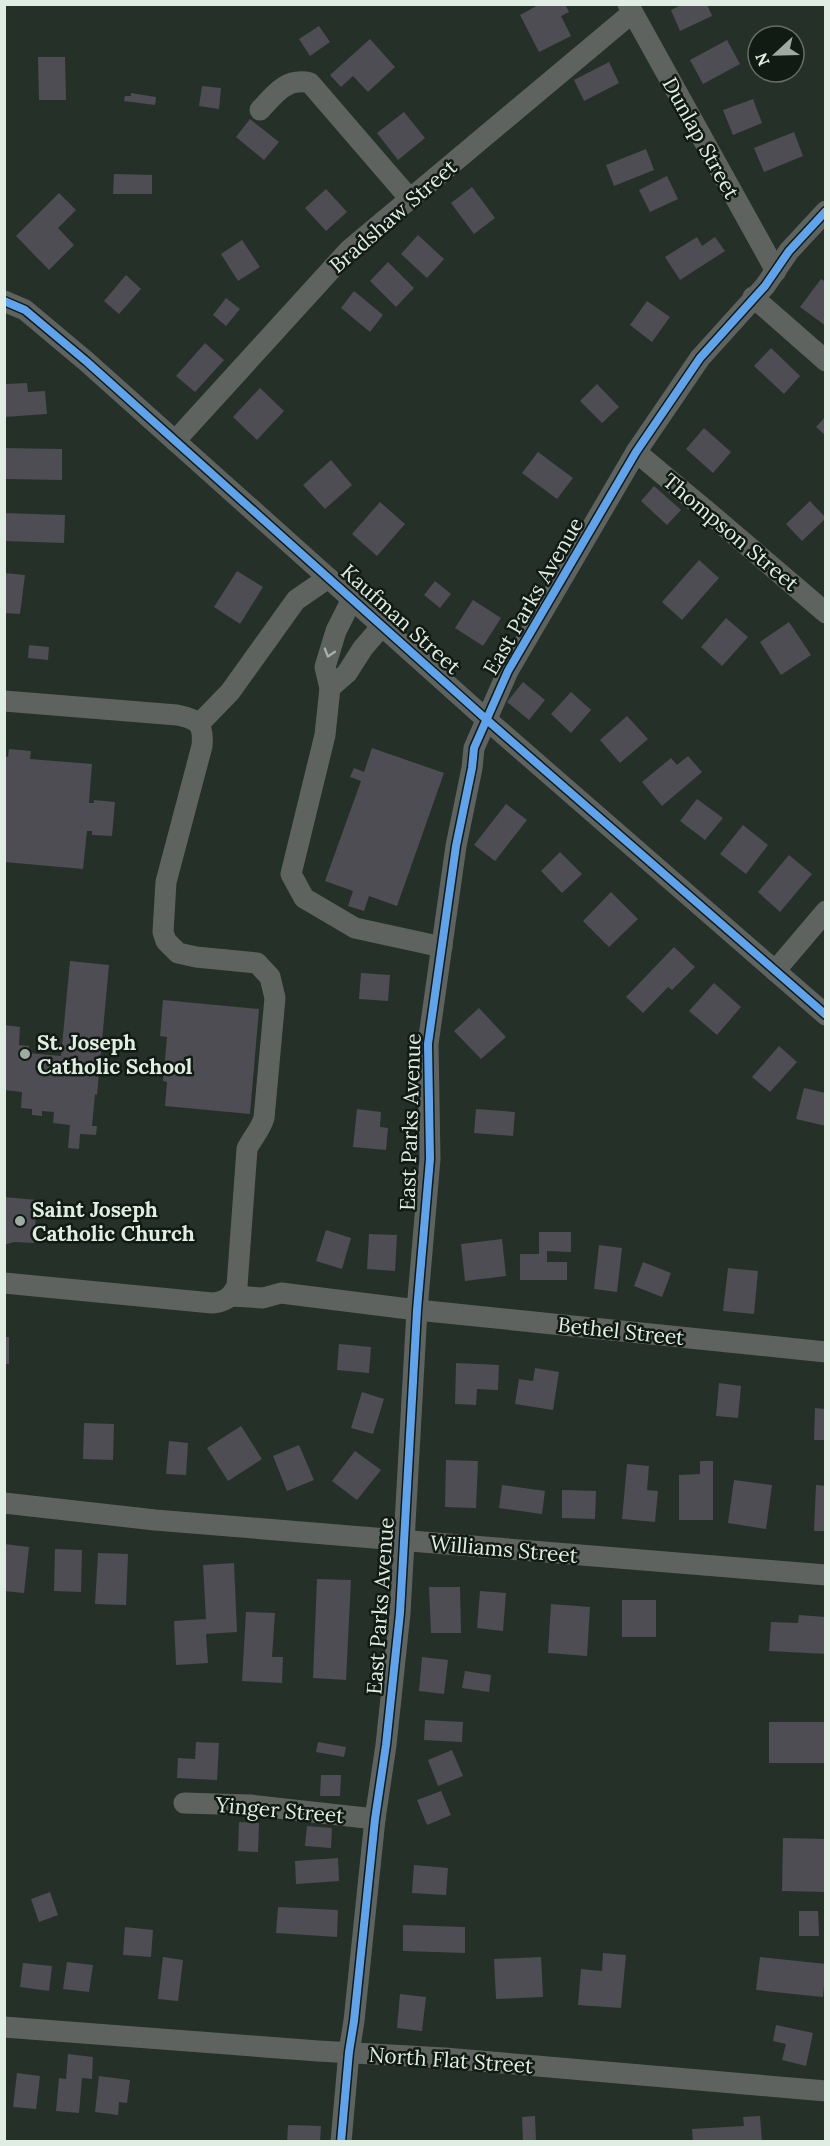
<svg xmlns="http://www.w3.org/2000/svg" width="830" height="2146" font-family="Lora,serif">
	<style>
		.building { fill: #4d4d53 }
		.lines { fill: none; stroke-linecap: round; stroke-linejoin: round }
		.minor { stroke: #5f6360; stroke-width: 21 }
		.cycleway-casing { stroke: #111a13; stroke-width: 11 }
		.cycleway { stroke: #60a3ed; stroke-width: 8 }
		.oneway { stroke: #a6afa8 }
		.poi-dot { fill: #9faba2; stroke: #111a13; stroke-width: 2 }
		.labels { text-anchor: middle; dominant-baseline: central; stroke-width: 5; stroke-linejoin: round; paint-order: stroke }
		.street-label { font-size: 21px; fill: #e0ede3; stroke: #111a13 }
		.poi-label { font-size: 21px; font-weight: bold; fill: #e0ede3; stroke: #111a13; text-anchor: start }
	</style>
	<rect width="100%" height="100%" fill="#253028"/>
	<!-- building -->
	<g class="building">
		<path d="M 540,4 L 565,4 L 569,12 L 561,16 L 571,36 L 539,52 L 520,15 Z"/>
		<path d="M 683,4 L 707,4 L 712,16 L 680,31 L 671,10 Z"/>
		<path d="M 319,26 L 330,42 L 310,56 L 299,39 Z"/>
		<path d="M 370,39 L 395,67 L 368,92 L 353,76 L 341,87 L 330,75 Z"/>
		<path d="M 727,40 L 740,64 L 703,84 L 690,60 Z"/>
		<path d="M 38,57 L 65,57 L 66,100 L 39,100 Z"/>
		<path d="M 609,62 L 619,83 L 584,101 L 574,80 Z"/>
		<path d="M 202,86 L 221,88 L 219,109 L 199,106 Z"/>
		<path d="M 131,93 L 156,97 L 155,105 L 124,101 L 125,96 L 131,96 Z"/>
		<path d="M 753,99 L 762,123 L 733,135 L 723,110 Z"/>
		<path d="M 404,112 L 425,138 L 398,160 L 377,133 Z"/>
		<path d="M 250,119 L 279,142 L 264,160 L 236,137 Z"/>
		<path d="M 794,132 L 803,156 L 764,172 L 754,148 Z"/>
		<path d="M 646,149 L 654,170 L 614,186 L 606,165 Z"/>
		<path d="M 114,174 L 152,175 L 152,194 L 113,194 Z"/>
		<path d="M 667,176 L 678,199 L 650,212 L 639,190 Z"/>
		<path d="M 472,187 L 495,218 L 474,234 L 451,203 Z"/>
		<path d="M 326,189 L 347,212 L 326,231 L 305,208 Z"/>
		<path d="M 59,193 L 76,210 L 58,228 L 74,245 L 49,270 L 16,236 Z"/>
		<path d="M 418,235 L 444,259 L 427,278 L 401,254 Z"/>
		<path d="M 697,237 L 702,246 L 715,237 L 725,251 L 680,280 L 665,257 Z"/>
		<path d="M 242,240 L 260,267 L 238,281 L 221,254 Z"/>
		<path d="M 388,262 L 414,288 L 396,307 L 370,281 Z"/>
		<path d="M 126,275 L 141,289 L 119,314 L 104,301 Z"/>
		<path d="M 821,279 L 826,282 L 826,326 L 800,307 Z"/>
		<path d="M 354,291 L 383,315 L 370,332 L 341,308 Z"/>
		<path d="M 226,298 L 240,309 L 226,326 L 213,315 Z"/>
		<path d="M 647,301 L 670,317 L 652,342 L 630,325 Z"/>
		<path d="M 205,343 L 224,360 L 195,392 L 176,376 Z"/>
		<path d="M 771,348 L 800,376 L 784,394 L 754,366 Z"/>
		<path d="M 27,383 L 28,392 L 45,391 L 47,414 L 4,417 L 4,384 Z"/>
		<path d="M 597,384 L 619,407 L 602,423 L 580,401 Z"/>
		<path d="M 260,388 L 284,411 L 257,440 L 233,417 Z"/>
		<path d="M 826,416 L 826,436 L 816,427 Z"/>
		<path d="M 704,428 L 731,452 L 713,473 L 686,449 Z"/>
		<path d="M 4,448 L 62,449 L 62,480 L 4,479 Z"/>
		<path d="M 538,452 L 573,478 L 557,499 L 522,473 Z"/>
		<path d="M 331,460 L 352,485 L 325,509 L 303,485 Z"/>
		<path d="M 654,486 L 681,510 L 667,525 L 641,501 Z"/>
		<path d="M 810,501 L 826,518 L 802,541 L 786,524 Z"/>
		<path d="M 380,502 L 405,524 L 377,556 L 352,534 Z"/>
		<path d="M 4,513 L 65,515 L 64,543 L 4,541 Z"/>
		<path d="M 699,560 L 719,578 L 682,620 L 662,602 Z"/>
		<path d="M 237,571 L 263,587 L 240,624 L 214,607 Z"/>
		<path d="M 4,573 L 25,575 L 20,614 L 4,613 Z"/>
		<path d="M 435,581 L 451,594 L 440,608 L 424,595 Z"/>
		<path d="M 473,600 L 501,618 L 483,646 L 455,628 Z"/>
		<path d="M 726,618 L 748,637 L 722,666 L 701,647 Z"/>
		<path d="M 789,622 L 811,655 L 781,675 L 760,642 Z"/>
		<path d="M 29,645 L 49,647 L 48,660 L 28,658 Z"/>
		<path d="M 523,682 L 545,700 L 529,720 L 507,702 Z"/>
		<path d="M 571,692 L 591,710 L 571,733 L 551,714 Z"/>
		<path d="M 627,716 L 648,739 L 620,763 L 600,740 Z"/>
		<path d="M 372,748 L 444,773 L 397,906 L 369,896 L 364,911 L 348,906 L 353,891 L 325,881 L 361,781 L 350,777 L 354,768 L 364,772 Z"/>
		<path d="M 9,749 L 31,751 L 30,759 L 92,764 L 89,803 L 94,803 L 94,800 L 115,802 L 112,836 L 92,835 L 92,831 L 87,831 L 83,869 L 4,862 L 4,756 L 8,757 Z"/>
		<path d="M 688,756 L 702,772 L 662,806 L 642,782 L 671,758 L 677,765 Z"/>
		<path d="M 697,799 L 723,818 L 705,840 L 680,821 Z"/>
		<path d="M 506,804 L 527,820 L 495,861 L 474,845 Z"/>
		<path d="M 743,825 L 768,845 L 746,874 L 720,854 Z"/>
		<path d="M 560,852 L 582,874 L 562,893 L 541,871 Z"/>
		<path d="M 789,855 L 812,874 L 780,912 L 758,892 Z"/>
		<path d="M 611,892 L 638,919 L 609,947 L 583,921 Z"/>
		<path d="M 674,947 L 695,967 L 672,990 L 668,987 L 643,1013 L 626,997 Z"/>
		<path d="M 70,961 L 109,965 L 97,1095 L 95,1094 L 92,1126 L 97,1126 L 96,1135 L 80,1134 L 79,1149 L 68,1148 L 70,1125 L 53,1123 L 54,1112 L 42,1111 L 42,1116 L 32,1115 L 32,1109 L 21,1108 L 22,1092 L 4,1090 L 4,1025 L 20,1027 L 19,1045 L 29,1046 L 28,1053 L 61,1056 Z"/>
		<path d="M 361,973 L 390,975 L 388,1001 L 359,999 Z"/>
		<path d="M 714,983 L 741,1007 L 717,1035 L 689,1011 Z"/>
		<path d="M 163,1000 L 259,1009 L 250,1114 L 165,1106 L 167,1082 L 163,1081 L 167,1037 L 160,1036 Z"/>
		<path d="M 479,1008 L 506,1037 L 481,1059 L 454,1031 Z"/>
		<path d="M 779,1046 L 797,1062 L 770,1092 L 752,1077 Z"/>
		<path d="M 804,1088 L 826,1093 L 826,1126 L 796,1119 Z"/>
		<path d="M 357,1109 L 381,1112 L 380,1127 L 388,1128 L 386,1150 L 353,1147 Z"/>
		<path d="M 476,1109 L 515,1112 L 513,1136 L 474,1133 Z"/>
		<path d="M 4,1197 L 37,1200 L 34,1243 L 14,1242 L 4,1245 Z"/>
		<path d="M 326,1230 L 351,1238 L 342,1269 L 316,1261 Z"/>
		<path d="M 539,1232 L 571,1232 L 571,1252 L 547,1251 L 547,1262 L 567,1262 L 567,1280 L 520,1280 L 520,1254 L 539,1254 Z"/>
		<path d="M 369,1234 L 397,1235 L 395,1271 L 367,1269 Z"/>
		<path d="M 502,1239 L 506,1276 L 465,1281 L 461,1244 Z"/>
		<path d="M 599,1245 L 622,1248 L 617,1292 L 594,1289 Z"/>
		<path d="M 643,1262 L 671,1273 L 662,1297 L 634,1286 Z"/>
		<path d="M 728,1268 L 758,1271 L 754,1314 L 723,1311 Z"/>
		<rect x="4" y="1337" width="5" height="27"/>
		<path d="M 339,1344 L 371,1347 L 369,1373 L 337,1370 Z"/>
		<path d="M 456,1363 L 499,1365 L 498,1390 L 477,1389 L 476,1405 L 455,1404 Z"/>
		<path d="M 535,1368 L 559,1372 L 553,1410 L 515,1404 L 519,1379 L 533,1381 Z"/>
		<path d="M 719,1383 L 741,1386 L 738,1418 L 716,1416 Z"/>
		<path d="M 362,1392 L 384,1399 L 373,1434 L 351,1428 Z"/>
		<path d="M 815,1408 L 826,1409 L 826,1440 L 814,1440 Z"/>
		<path d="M 84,1423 L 114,1424 L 113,1460 L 83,1459 Z"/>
		<path d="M 241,1426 L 262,1459 L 228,1481 L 207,1448 Z"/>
		<path d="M 169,1441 L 188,1443 L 186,1475 L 166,1474 Z"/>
		<path d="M 299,1445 L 314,1480 L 287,1491 L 273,1456 Z"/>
		<path d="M 355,1451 L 381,1470 L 357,1500 L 332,1481 Z"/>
		<path d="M 446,1460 L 478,1461 L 476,1508 L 445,1507 Z"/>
		<path d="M 700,1461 L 713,1461 L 713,1520 L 679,1520 L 679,1475 L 700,1474 Z"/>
		<path d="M 627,1464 L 649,1466 L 647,1490 L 658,1491 L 655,1522 L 622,1519 Z"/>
		<path d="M 734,1480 L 772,1485 L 766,1529 L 728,1523 Z"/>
		<path d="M 502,1485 L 545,1491 L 542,1514 L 499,1508 Z"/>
		<path d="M 816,1485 L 826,1486 L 826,1531 L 814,1531 Z"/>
		<path d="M 562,1490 L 596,1491 L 595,1519 L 562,1518 Z"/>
		<path d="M 4,1544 L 29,1547 L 24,1593 L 4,1591 Z"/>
		<path d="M 55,1549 L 82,1550 L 81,1592 L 54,1591 Z"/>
		<path d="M 98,1553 L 128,1554 L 126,1605 L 95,1604 Z"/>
		<path d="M 234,1563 L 237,1632 L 206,1634 L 208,1663 L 176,1665 L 174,1621 L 206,1619 L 203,1565 Z"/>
		<path d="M 317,1579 L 351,1580 L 346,1680 L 313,1678 Z"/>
		<path d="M 429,1587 L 460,1587 L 461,1633 L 431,1633 Z"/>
		<path d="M 480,1591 L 506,1593 L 503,1631 L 477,1628 Z"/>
		<rect x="622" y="1600" width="34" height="37"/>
		<path d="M 551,1604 L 590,1607 L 587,1656 L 548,1653 Z"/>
		<path d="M 246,1612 L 275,1613 L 272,1657 L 283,1657 L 282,1683 L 242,1681 Z"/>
		<path d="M 799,1615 L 826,1617 L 826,1654 L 769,1651 L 771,1622 L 798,1623 Z"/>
		<path d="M 422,1657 L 448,1660 L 444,1694 L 419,1691 Z"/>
		<path d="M 465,1671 L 491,1675 L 489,1692 L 462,1688 Z"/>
		<path d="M 425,1720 L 463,1722 L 462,1742 L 424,1740 Z"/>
		<rect x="769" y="1722" width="57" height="41"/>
		<path d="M 196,1742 L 219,1743 L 217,1780 L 177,1778 L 178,1758 L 195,1759 Z"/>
		<path d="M 318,1742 L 346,1747 L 344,1757 L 316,1752 Z"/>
		<path d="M 452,1750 L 463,1776 L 438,1786 L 428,1760 Z"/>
		<path d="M 321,1775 L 341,1775 L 340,1796 L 320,1796 Z"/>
		<path d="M 441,1791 L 451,1815 L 427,1825 L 417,1800 Z"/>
		<path d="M 239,1822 L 259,1823 L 258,1852 L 238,1851 Z"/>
		<path d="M 307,1826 L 332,1828 L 331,1848 L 305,1846 Z"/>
		<path d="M 783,1838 L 826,1839 L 826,1892 L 782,1891 Z"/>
		<path d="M 338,1858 L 339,1881 L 296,1884 L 295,1861 Z"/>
		<path d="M 414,1865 L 448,1868 L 446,1895 L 412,1893 Z"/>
		<path d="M 50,1892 L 58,1915 L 39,1922 L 31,1899 Z"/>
		<path d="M 278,1907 L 338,1910 L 337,1937 L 276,1933 Z"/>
		<path d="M 799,1911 L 818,1911 L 819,1936 L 799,1936 Z"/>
		<path d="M 403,1925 L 465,1927 L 465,1953 L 403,1951 Z"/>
		<path d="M 125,1927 L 153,1930 L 151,1957 L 123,1955 Z"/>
		<path d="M 603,1953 L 626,1955 L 621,2008 L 578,2005 L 581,1969 L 602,1971 Z"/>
		<path d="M 163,1957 L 183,1960 L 178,2001 L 158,1999 Z"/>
		<path d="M 541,1957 L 543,1997 L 496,1999 L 494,1959 Z"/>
		<path d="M 760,1957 L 826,1964 L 823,1997 L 756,1990 Z"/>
		<path d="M 67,1962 L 93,1965 L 89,1992 L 63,1989 Z"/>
		<path d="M 23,1963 L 52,1966 L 49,1991 L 20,1987 Z"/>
		<path d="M 400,1994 L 426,1997 L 422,2031 L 397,2028 Z"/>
		<path d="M 776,2025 L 813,2033 L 806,2066 L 782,2060 L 786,2044 L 773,2041 Z"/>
		<path d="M 68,2054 L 93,2057 L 92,2079 L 82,2078 L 79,2113 L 56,2111 L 59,2078 L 66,2079 Z"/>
		<path d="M 17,2073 L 40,2076 L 36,2109 L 13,2107 Z"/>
		<path d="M 99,2076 L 130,2080 L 127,2103 L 119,2102 L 118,2115 L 95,2112 Z"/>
		<path d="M 535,2116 L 536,2142 L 523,2142 L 522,2117 Z"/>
		<path d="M 760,2116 L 762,2142 L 693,2142 L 692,2129 L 744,2126 L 743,2117 Z"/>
		<path d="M 288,2125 L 321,2126 L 320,2142 L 287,2142 Z"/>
	</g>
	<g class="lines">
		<!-- minor -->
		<g class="minor">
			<path d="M 628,4 L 776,271"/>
			<path d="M 260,110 C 274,95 286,77 310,83 L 410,199"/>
			<path d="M 753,297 L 826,361"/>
			<path d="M 4,301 L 25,310 L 87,362 L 487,720 L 826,1015"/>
			<path d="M 175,441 L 349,250 L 632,13"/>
			<path d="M 636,452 L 708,512 L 826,613"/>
			<path d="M 352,599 L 336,631 L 325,667 L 330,688 L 347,673 L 363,648 L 382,626"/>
			<path d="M 330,688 L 325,735 L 291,874 L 304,898 L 355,928 L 442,947"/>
			<path d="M 4,701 L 177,715 C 198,719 204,724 202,746 L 166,882 L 163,932 L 166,941 L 178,953 L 196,957 L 257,963 L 270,977 L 275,998 L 264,1118 C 260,1131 252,1138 247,1149 L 237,1286 C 231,1297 226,1302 212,1303 L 4,1283"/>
			<path d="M 199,724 L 230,692 L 296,600 L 328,578"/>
			<path d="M 775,971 L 826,911"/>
			<path d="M 232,1296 L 263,1298 L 281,1293 L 417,1310 L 826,1352"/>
			<path d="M 4,1503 L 155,1520 L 826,1575"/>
			<path d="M 184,1803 L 250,1805 L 375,1819"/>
			<path d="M 4,2027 L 318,2051 L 445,2058 L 826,2091"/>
			<path d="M 341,2142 L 349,2052 L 354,2021 L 375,1819 L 386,1745 L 400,1613 L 417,1310 L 430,1159 L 428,1044 L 456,846 L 472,768 L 474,748 L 508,671 L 636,452 L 700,358 L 765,286 L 789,251 L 826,211"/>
		</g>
		<!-- cycleway casing -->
		<g class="cycleway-casing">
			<g id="cycleway">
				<path d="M 4,301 L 25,310 L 87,362 L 487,720 L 826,1015"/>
				<path d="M 341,2142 L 349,2052 L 354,2021 L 375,1819 L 386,1745 L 400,1613 L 417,1310 L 430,1159 L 428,1044 L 456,846 L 472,768 L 474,748 L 508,671 L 636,452 L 700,358 L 765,286 L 789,251 L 826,211"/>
			</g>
		</g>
		<!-- cycleway -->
		<use href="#cycleway" class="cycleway"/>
	</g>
	<!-- one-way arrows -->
	<defs><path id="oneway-chevron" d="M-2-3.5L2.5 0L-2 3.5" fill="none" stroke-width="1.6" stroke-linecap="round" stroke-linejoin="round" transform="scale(1.5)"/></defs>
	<use class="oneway" href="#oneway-chevron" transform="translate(329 653) rotate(107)"/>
	<!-- markers -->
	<g class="poi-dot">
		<circle cx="25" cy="1054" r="6"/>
		<circle cx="20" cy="1221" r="6"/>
	</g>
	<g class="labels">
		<!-- street labels -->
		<g class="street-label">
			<text transform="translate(701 138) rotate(61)">Dunlap Street</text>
			<text transform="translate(393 216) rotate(-41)">Bradshaw Street</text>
			<text transform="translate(731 532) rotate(40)">Thompson Street</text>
			<text transform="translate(533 596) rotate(-60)">East Parks Avenue</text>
			<text transform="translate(401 619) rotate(42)">Kaufman Street</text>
			<text transform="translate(410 1122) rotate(-88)">East Parks Avenue</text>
			<text transform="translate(621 1331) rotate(6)">Bethel Street</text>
			<text transform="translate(504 1549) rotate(5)">Williams Street</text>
			<text transform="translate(380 1606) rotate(-86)">East Parks Avenue</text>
			<text transform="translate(280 1810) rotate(5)">Yinger Street</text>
			<text transform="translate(451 2060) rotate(4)">North Flat Street</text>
		</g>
		<!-- poi labels -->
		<g class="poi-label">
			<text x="37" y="1042">St. Joseph<tspan x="37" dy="24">Catholic School</tspan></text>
			<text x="32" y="1209">Saint Joseph<tspan x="32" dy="24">Catholic Church</tspan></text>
		</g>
	</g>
	<!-- border -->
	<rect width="830" height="2146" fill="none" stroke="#e0ede3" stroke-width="12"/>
	<!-- north arrow -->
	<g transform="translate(776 54) rotate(248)"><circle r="28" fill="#111a13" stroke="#646e66" stroke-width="1.5"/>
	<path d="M0-4.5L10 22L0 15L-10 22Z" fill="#9faba2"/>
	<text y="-9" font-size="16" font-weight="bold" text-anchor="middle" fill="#e0ede3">N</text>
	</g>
</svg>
